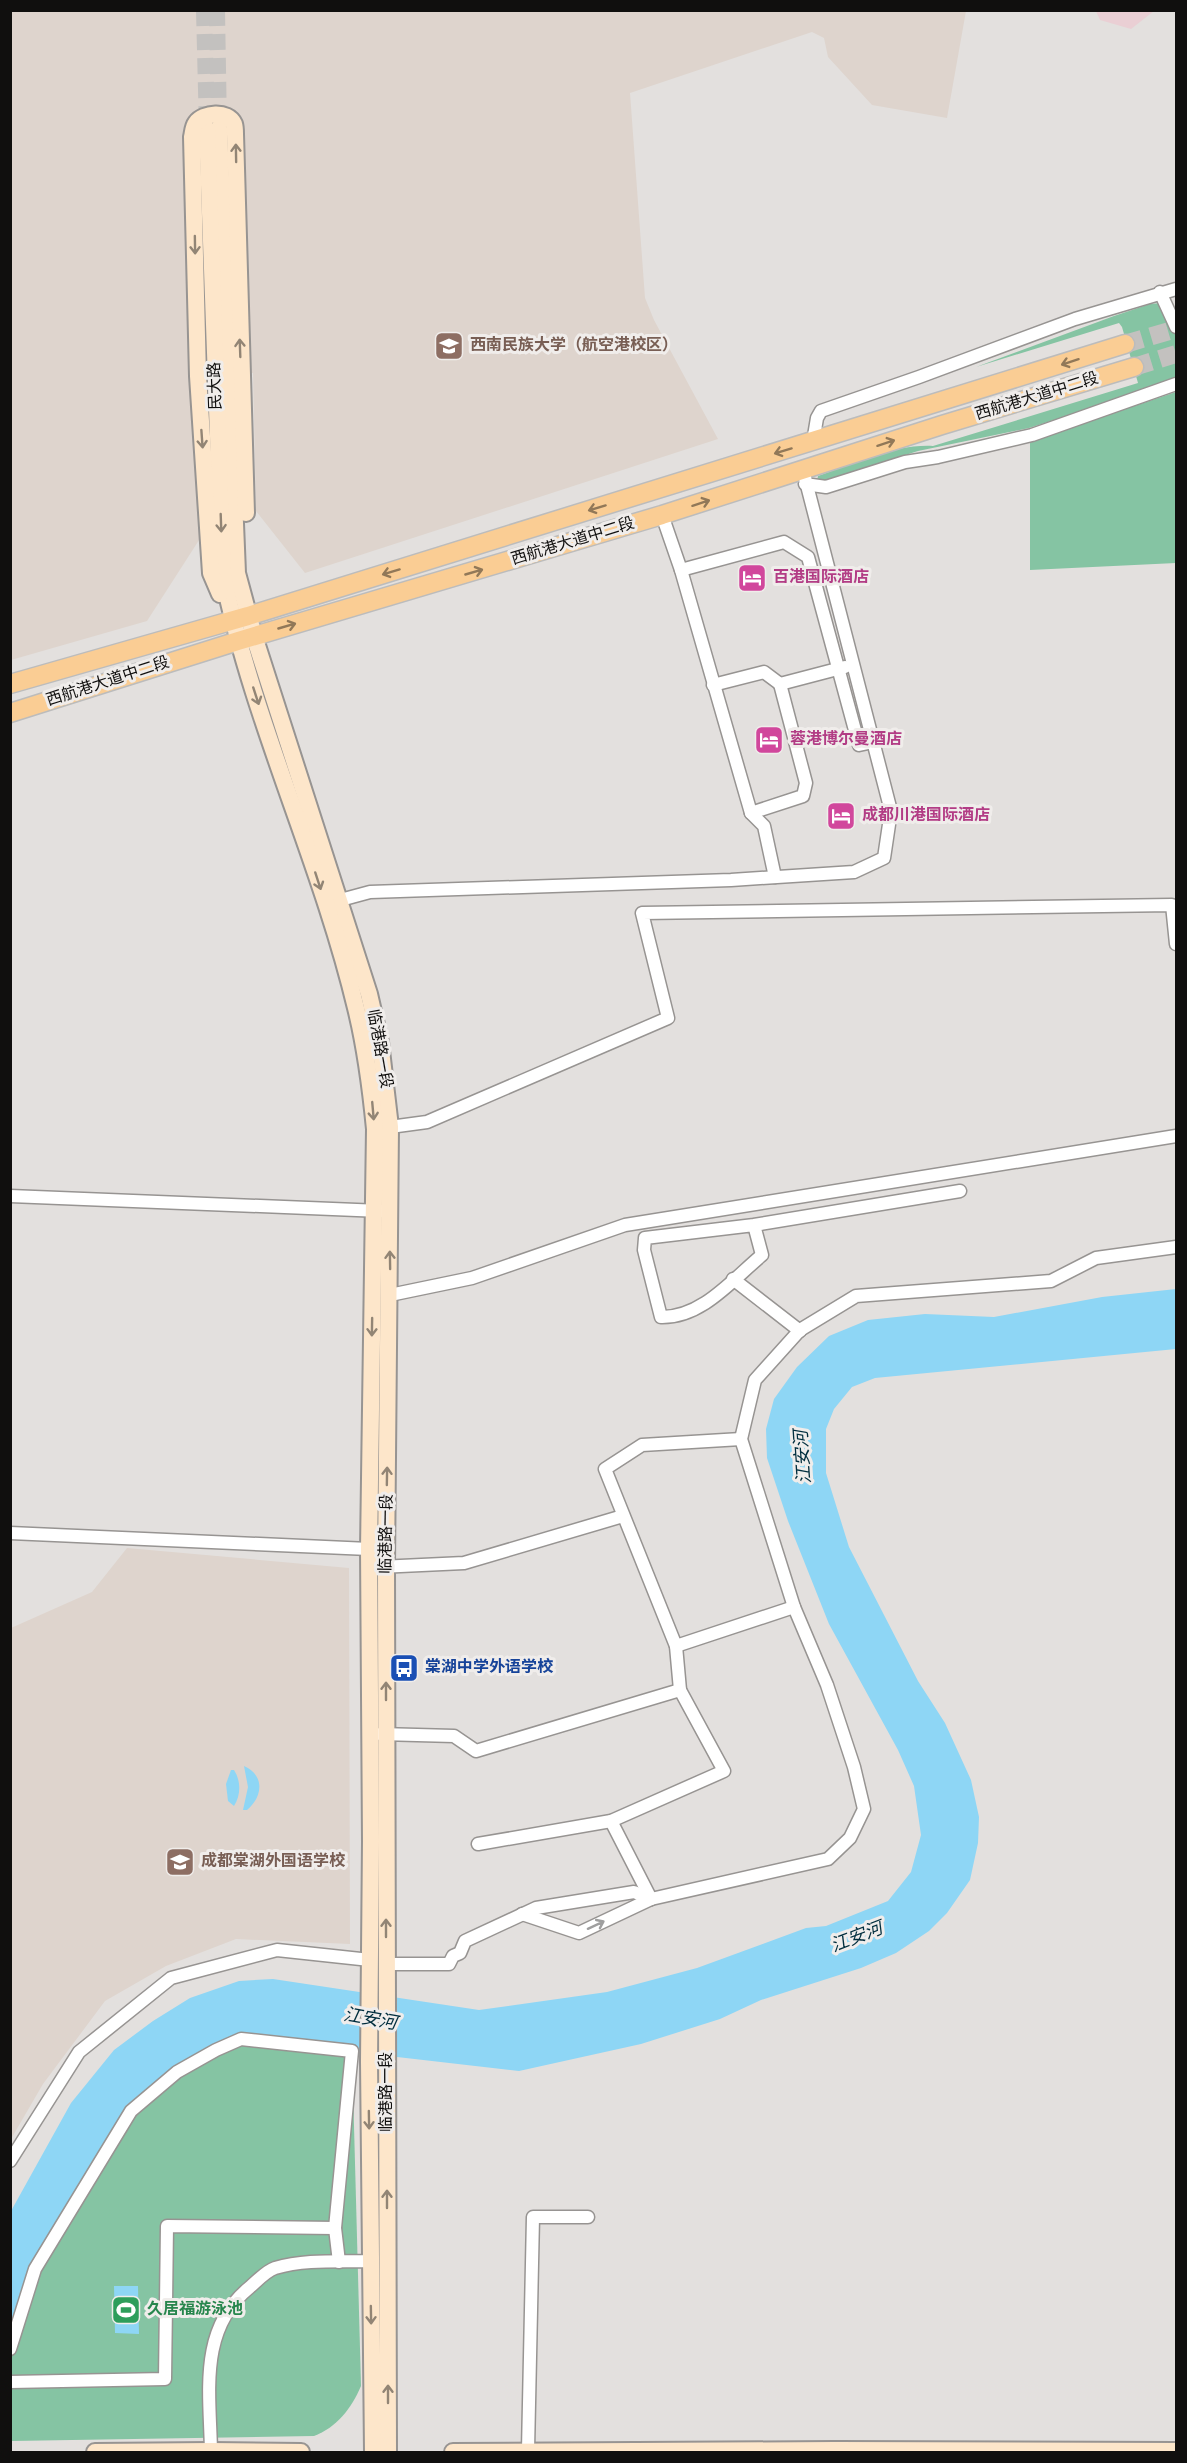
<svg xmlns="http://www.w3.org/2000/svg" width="1187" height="2463" font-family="Overpass,'Noto Sans SC',sans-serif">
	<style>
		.commercial { fill: #eacfd4 }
		.built { fill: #ded4cd }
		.green { fill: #85c4a3 }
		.water { fill: #8ed6f5 }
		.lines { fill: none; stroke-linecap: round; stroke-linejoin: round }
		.secondary-tunnel { stroke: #c3c1bf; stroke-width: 16; stroke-dasharray: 16 8; stroke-linecap: butt }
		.primary-tunnel { stroke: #c3c1bf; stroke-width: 18; stroke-dasharray: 18 9; stroke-linecap: butt }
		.street-casing { stroke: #979492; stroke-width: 15 }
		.secondary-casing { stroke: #979492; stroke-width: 20 }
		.primary-casing { stroke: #bcbcbc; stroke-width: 21 }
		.street { stroke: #fff; stroke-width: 12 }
		.secondary { stroke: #fde6ca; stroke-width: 16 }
		.primary { stroke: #facd94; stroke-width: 18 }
		.oneway { stroke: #928575 }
		.oneway2 { stroke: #917858 }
		.oneway3 { stroke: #9f9f9f }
		.labels { text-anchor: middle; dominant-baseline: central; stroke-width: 6; stroke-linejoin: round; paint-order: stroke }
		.education-label { font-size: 16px; font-weight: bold; fill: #785e54; stroke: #f0edeb; text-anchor: start }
		.street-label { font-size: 16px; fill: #100f0e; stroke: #f0edeb }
		.hotel-label { font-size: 16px; font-weight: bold; fill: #b23c85; stroke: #f0edeb; text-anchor: start }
		.transit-label { font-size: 16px; font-weight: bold; fill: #164399; stroke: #f0edeb; text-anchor: start }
		.leisure-label { font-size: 16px; font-weight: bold; fill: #27864d; stroke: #f0edeb; text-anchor: start }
		.water-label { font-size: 18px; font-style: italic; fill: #012e3e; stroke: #f0edeb }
	</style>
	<rect width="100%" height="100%" fill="#e3e0de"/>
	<!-- commercial -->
	<path class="commercial" d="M 1096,11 L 1154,11 L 1131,29 L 1100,20 Z"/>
	<!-- built -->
	<g class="built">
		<path d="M 11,11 L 966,11 L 947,118 L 872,105 L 828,57 L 824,38 L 812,32 L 630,93 L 645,298 L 654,320 L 718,439 L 305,573 L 256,511 L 253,373 L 241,374 L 200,129 L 201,537 L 147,621 L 11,660 Z"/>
		<path d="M 127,1548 L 349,1568 L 350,1944 L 236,1939 L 166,1966 L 105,2001 L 43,2084 L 11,2139 L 11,1628 L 92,1592 Z"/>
	</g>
	<!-- green -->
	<g class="green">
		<path d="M 1161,303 L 1176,333 L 1176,378 L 1129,396 L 1029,428 L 918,451 L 823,481 L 817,481 L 818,476 C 854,464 894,444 933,446 L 1138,383 L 1122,327 L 1119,323 L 976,367 L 1114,316 L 1150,304 Z"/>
		<path d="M 1176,392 L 1176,563 L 1030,570 L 1030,441 Z"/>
		<path d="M 241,2039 L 352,2051 L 361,2386 C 351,2409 337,2427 314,2436 L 11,2441 L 11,2349 L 35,2269 L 131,2111 L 177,2072 Z"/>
	</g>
	<!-- water -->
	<g class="water">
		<path d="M 1176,1289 L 1176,1349 L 875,1378 L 852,1387 L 834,1409 L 826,1429 L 826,1473 L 849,1547 L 918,1681 L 945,1723 L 971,1780 L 979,1817 L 978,1843 L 970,1880 L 947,1913 L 929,1931 L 896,1953 L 861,1968 L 761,2000 L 720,2019 L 641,2044 L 519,2071 L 241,2039 L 216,2050 L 131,2111 L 35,2269 L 11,2349 L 11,2211 L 71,2103 L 114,2050 L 153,2021 L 190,1998 L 239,1981 L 273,1979 L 479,2010 L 607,1992 L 697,1968 L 806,1928 L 826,1926 L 888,1901 L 911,1872 L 921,1835 L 914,1786 L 898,1750 L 829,1624 L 788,1521 L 767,1458 L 766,1429 L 774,1399 L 797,1367 L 829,1336 L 868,1320 L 925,1314 L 994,1317 L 1102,1297 Z"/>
		<path d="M 244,1766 C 265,1775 263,1797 247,1810 L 243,1810 L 248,1787 Z"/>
		<path d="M 231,1770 L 234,1770 C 241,1781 241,1795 234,1806 L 228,1801 L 226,1784 Z"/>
		<path d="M 114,2286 L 138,2286 L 139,2334 L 115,2333 Z"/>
	</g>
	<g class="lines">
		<!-- secondary-tunnel -->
		<g class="secondary-tunnel">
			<path d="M 204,10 L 207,129"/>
			<path d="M 217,10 L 219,127"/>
		</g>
		<!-- primary-tunnel -->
		<g class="primary-tunnel">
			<path d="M 1125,344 L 1176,329"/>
			<path d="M 1134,367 L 1176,354"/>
		</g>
		<!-- street casing -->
		<g class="street-casing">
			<g id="street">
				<path d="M 1160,292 L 1176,327"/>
				<path d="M 813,442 L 817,418 L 821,411 L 919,377 L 1075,319 L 1176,289"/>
				<path d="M 805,484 L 826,487 L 905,462 L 938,457 L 1032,435 L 1176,384"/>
				<path d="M 662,515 L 681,570 L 751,813 L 764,826 L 775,877"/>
				<path d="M 681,570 L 784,542 L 808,557 L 859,745 L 873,742"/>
				<path d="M 713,685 L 764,672 L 780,684 L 845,667"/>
				<path d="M 751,813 L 803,796 L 806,783 L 780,684"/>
				<path d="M 333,902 L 370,892 L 731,880 L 854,872 L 884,858 L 891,811 L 803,470"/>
				<path d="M 390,1127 L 427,1122 L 668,1018 L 642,913 L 1172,905 L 1176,944"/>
				<path d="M 10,1196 L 381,1211"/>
				<path d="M 754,1225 L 645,1238 L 644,1250 L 661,1317 C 702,1318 733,1279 762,1255 L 754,1225 L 960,1191"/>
				<path d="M 733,1279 L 800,1331"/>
				<path d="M 390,1295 L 472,1278 L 625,1225 L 1176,1136"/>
				<path d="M 10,1533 L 369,1549"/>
				<path d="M 379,1567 L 464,1563 L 623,1516"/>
				<path d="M 676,1646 L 794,1607"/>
				<path d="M 380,1734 L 454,1736 L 476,1751 L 680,1690"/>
				<path d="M 611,1821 L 651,1899"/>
				<path d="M 478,1844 L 611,1821 L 724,1771 L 680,1690 L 676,1646 L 605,1469 L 642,1445 L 741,1439"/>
				<path d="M 522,1914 L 579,1933 L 651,1899 L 828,1859 L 850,1838 L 864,1809 L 854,1767 L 827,1685 L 794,1607 L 741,1439 L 755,1380 L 800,1330 L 856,1296 L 1051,1281 L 1096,1258 L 1176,1247"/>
				<path d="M 386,1964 L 449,1964 L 453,1956 L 460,1953 L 465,1941 L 536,1908 L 634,1892 L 651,1899"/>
				<path d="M 10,2161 L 79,2052 L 171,1978 L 277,1950 L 370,1960"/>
				<path d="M 10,2349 L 35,2269 L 131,2111 L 177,2072 L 216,2050 L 241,2039 L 352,2051 L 335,2228 L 339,2262"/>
				<path d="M 10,2382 L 165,2379 L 167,2226 L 335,2228"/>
				<path d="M 528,2450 L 533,2217 L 588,2217"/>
				<path d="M 211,2452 C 210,2392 198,2329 250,2287 C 257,2281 266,2271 275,2268 C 307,2259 338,2262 371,2261"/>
			</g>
		</g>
		<!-- secondary casing -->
		<g class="secondary-casing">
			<g id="secondary">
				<path d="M 219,128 L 237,573 L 254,636 L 369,994 L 380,1042 L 390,1127 L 386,1567 L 388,2452"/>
				<path d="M 207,129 L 223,575 C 253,723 321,861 356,1008 C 366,1048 371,1088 375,1129 L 369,1549 L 371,1841 L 369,2062 L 373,2452"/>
				<path d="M 220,594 L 211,573 L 198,376 L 192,137 C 193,133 193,127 196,123 C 203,113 228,110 234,124 C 235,127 235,130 235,134 L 246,513"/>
				<path d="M 95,2452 L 211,2451 L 301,2452"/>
				<path d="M 453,2452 L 835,2450 L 1176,2451"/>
			</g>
		</g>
		<!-- primary casing -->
		<g class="primary-casing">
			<g id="primary">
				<path d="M 10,684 L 248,616 L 1125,344"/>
				<path d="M 10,713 L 238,641 L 662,515 L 942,425 L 1134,367"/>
			</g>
		</g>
		<!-- street -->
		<use href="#street" class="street"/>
		<!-- secondary -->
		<use href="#secondary" class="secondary"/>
		<!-- primary -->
		<use href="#primary" class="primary"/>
	</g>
	<!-- one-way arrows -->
	<defs><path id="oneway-shaft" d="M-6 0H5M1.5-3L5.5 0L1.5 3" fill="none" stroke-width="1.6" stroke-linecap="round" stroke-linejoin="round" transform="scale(1.5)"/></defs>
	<g class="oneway">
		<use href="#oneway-shaft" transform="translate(236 153) rotate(-91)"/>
		<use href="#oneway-shaft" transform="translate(195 245) rotate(89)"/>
		<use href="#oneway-shaft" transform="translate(240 348) rotate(-92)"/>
		<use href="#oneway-shaft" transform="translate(202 439) rotate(86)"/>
		<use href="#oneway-shaft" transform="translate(221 523) rotate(88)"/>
		<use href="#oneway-shaft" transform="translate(256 696) rotate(72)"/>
		<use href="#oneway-shaft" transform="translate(318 881) rotate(72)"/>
		<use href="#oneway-shaft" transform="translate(373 1111) rotate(85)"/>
		<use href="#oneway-shaft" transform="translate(390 1260) rotate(-91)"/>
		<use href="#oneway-shaft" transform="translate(372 1327) rotate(91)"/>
		<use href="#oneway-shaft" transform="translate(387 1476) rotate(-89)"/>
		<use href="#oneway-shaft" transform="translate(386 1691) rotate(-90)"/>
		<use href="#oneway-shaft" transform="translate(386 1928) rotate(-90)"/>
		<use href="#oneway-shaft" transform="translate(369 2120) rotate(89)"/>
		<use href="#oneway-shaft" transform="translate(387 2199) rotate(-90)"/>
		<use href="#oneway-shaft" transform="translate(371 2315) rotate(89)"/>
		<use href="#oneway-shaft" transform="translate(388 2394) rotate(-90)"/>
	</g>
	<g class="oneway2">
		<use href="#oneway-shaft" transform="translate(1070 362) rotate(162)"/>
		<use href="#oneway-shaft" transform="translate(886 443) rotate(-18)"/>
		<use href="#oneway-shaft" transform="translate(783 451) rotate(163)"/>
		<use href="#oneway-shaft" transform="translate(701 503) rotate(-18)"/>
		<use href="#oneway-shaft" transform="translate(597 508) rotate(163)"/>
		<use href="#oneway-shaft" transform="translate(391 572) rotate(163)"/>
		<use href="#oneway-shaft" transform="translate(474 572) rotate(-16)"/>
		<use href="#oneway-shaft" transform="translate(287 626) rotate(-16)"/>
	</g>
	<use class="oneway3" href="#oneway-shaft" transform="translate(596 1925) rotate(-25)"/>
	<!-- icons -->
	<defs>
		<g id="university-square" transform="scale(1.5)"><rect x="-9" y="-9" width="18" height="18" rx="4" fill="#8d6e63" stroke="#f0edeb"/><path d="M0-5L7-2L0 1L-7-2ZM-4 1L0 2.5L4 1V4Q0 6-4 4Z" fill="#fff"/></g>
		<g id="hotel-square" transform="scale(1.5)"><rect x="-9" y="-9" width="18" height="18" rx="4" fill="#d1479c" stroke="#f0edeb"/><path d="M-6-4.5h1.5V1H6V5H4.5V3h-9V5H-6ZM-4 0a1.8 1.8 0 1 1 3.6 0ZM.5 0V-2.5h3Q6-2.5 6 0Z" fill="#fff"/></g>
		<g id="bus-square" transform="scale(1.5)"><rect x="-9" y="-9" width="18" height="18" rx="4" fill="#1a4fb4" stroke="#f0edeb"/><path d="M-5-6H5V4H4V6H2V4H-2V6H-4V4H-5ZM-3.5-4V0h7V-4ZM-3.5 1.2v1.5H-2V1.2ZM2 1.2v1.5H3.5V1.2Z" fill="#fff"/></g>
		<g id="school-square" transform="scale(1.5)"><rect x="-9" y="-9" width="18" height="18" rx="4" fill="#8d6e63" stroke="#f0edeb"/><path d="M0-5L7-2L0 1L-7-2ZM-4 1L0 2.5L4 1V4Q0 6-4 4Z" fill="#fff"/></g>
		<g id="stadium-square" transform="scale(1.5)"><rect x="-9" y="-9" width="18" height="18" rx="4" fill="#2e9e5b" stroke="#f0edeb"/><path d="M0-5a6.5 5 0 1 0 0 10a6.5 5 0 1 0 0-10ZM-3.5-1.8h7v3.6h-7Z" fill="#fff"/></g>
	</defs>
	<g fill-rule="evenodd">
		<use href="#university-square" x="449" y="346"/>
		<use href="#hotel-square" x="752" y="578"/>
		<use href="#hotel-square" x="769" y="740"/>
		<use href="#hotel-square" x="841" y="816"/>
		<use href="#bus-square" x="404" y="1668"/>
		<use href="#school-square" x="180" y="1862"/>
		<use href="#stadium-square" x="126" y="2310"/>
	</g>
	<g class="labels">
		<!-- education labels -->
		<g class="education-label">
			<text x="470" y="346">西南民族大学（航空港校区）</text>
			<text x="201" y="1862">成都棠湖外国语学校</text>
		</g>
		<!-- street labels -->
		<g class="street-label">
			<text transform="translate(216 386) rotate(-92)">民大路</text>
			<text transform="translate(1037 397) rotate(-17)">西航港大道中二段</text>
			<text transform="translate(573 542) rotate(-17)">西航港大道中二段</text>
			<text transform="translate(108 682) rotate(-18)">西航港大道中二段</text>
			<text transform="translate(379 1049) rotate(80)">临港路一段</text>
			<text transform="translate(387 1534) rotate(-89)">临港路一段</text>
			<text transform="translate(387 2092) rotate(-90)">临港路一段</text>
		</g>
		<!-- hotel labels -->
		<g class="hotel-label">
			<text x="773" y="578">百港国际酒店</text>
			<text x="790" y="740">蓉港博尔曼酒店</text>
			<text x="862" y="816">成都川港国际酒店</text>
		</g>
		<!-- transit labels -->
		<g class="transit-label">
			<text x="425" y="1668">棠湖中学外语学校</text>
		</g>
		<!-- leisure labels -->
		<g class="leisure-label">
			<text x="147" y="2310">久居福游泳池</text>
		</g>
		<!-- water labels -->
		<g class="water-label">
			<text transform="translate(804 1457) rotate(-94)">江安河</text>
			<text transform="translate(857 1938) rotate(-21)">江安河</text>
			<text transform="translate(370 2020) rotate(10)">江安河</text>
		</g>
	</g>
	<!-- border -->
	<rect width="1187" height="2463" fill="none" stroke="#100f0e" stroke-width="24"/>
</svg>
